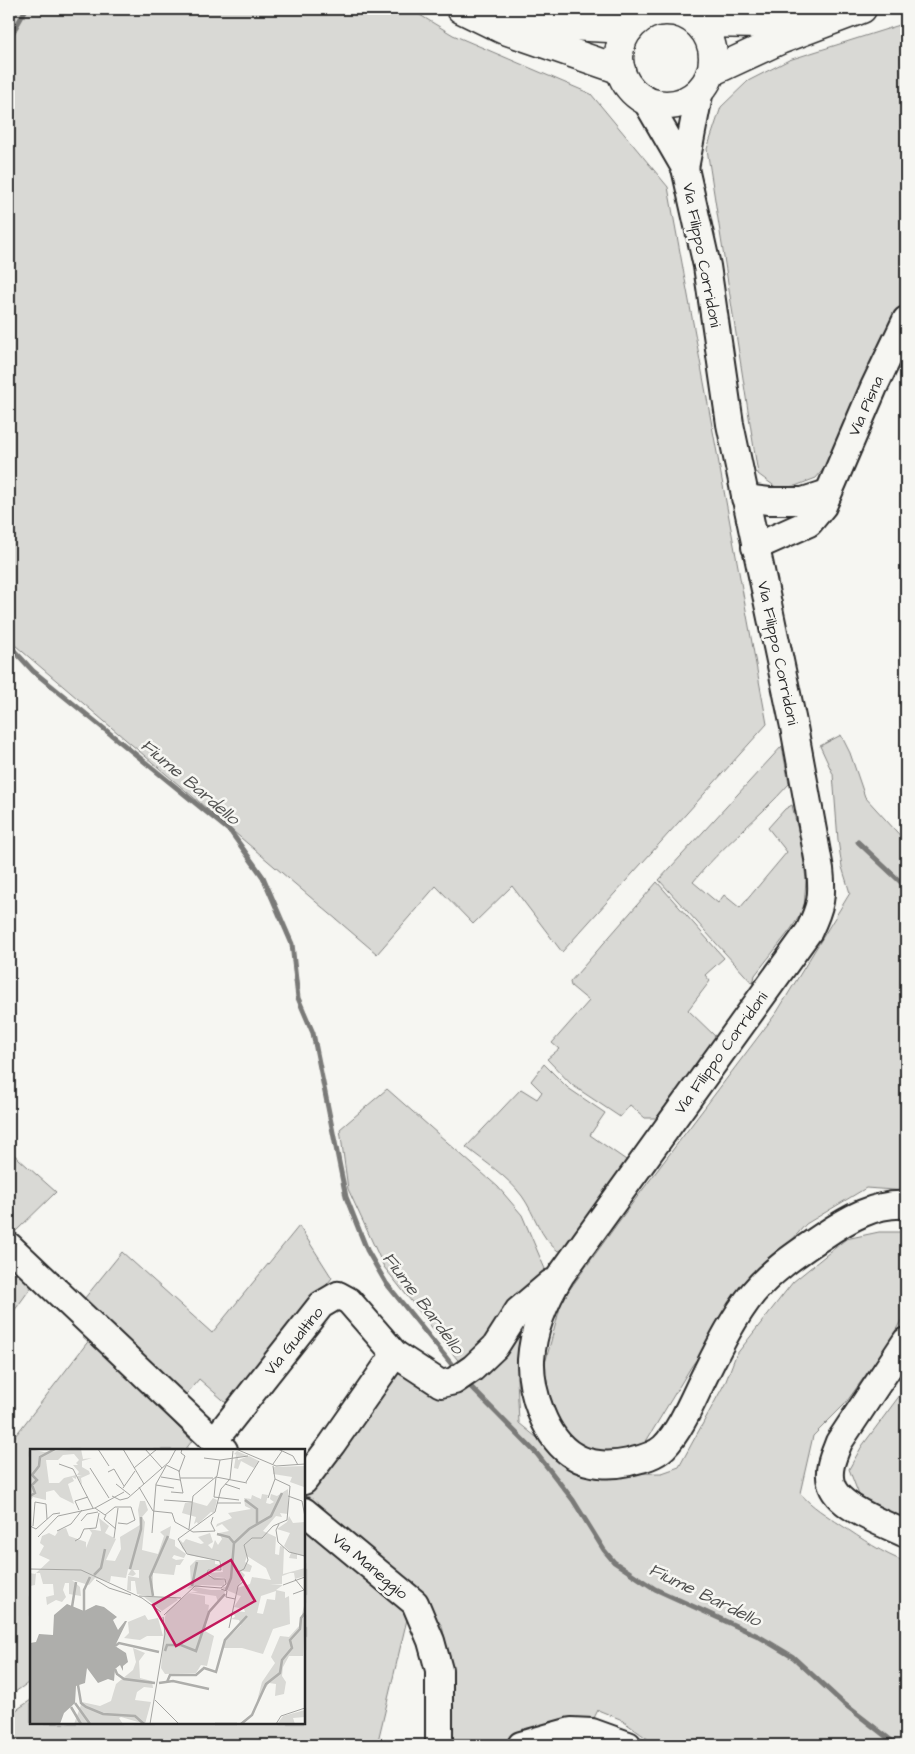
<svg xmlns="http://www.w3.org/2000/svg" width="915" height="1754" font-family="'Architects Daughter',sans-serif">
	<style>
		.green { fill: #d9d9d5; stroke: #828280 }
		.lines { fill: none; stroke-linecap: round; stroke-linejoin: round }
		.stream { stroke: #7a7a78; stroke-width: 5 }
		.minor-casing { stroke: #2b2b2b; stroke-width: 30 }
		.major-casing { stroke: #2b2b2b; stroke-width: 31 }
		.minor { stroke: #f6f6f2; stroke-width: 26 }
		.major { stroke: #f6f6f2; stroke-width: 28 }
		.labels { text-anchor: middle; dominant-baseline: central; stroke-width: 5; stroke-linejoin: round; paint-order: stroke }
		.street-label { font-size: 16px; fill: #2b2b2b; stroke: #f6f6f2 }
		.water-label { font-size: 18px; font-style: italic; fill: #525251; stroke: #f6f6f2 }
		.inset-river { fill: none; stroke: #aeaeab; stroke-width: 2.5 }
		.inset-road { fill: none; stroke: #a5a5a2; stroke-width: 1 }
		.view { fill: #c2185b; fill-opacity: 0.15; stroke: #c2185b; stroke-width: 2.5 }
		.inset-edge { fill: none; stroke: #2b2b2b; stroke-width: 2.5 }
	</style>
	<rect width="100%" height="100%" fill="#f6f6f2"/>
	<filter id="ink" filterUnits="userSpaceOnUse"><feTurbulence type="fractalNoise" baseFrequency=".02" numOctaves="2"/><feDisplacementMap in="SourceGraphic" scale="10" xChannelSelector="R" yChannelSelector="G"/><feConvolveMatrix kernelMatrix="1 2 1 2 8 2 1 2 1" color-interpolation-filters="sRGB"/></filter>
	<g filter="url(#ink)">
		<!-- green -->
		<g class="green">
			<path d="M 9,9 L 410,9 L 453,35 L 591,94 L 668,187 L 767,724 L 562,952 L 512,886 L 473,924 L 436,886 L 377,954 L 9,640 Z"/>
			<path d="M 906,23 L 906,296 L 835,455 L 816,478 L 795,486 L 777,488 L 758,474 L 707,149 L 721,107 L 748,81 L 789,60 Z"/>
			<path d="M 841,735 L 850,753 L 865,797 L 906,842 L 906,1191 L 866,1188 L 806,1224 L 742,1297 L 691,1367 L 642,1448 L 622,1457 L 587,1451 L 563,1437 L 545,1404 L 543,1371 L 562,1300 L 625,1213 L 777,1012 L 850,893 L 842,867 L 838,840 L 833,774 L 820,746 Z"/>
			<path d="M 782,746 L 789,784 C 759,818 722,846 693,882 L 718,903 L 724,895 L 740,908 L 787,852 L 768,828 L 785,809 L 792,805 L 801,843 L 806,879 L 804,909 L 791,929 L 755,975 L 753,984 L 659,880 Z"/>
			<path d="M 657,882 L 724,958 L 705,975 L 710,981 L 688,1010 L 717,1038 L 656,1118 L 645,1118 L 630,1105 L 620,1117 L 572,1085 L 547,1059 L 559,1049 L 552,1043 L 589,1001 L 571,986 L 570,982 Z"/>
			<path d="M 544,1064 L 568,1088 L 605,1113 L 590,1135 L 629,1162 L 567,1246 L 558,1251 C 540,1238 535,1214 522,1196 C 507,1176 485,1162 466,1147 L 521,1089 L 537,1099 L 542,1092 L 531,1081 Z"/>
			<path d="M 387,1089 L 498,1187 L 522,1215 L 545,1269 L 512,1305 L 486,1344 L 461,1364 L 384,1267 L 348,1189 L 340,1129 Z"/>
			<path d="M 10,1151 L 56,1192 L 15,1232 L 9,1226 L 9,1153 Z"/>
			<path d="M 299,1226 L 332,1278 L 230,1406 L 199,1379 L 182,1399 L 80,1304 L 122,1252 L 212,1333 Z"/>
			<path d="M 879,1232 L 906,1232 L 906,1311 L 890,1341 L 845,1404 L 813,1436 L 800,1493 C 812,1507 826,1515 841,1525 C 861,1538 883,1554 906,1562 L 906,1745 L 656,1745 L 620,1719 L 598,1710 L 591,1724 L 560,1727 L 497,1745 L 445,1745 L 453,1675 L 442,1626 L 413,1585 L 306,1501 L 304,1495 L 396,1370 L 441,1395 L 454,1396 L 498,1359 L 532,1308 L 517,1378 L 519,1423 L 564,1460 L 596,1474 L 662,1473 L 679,1467 L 726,1381 L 736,1355 L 793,1282 L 846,1239 Z"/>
			<path d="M 9,1257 L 35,1282 L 9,1318 Z"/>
			<path d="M 90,1339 L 192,1441 L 185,1450 L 31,1450 L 31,1681 L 9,1696 L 9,1444 Z"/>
			<path d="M 906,1387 L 906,1525 L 864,1508 L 849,1469 L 862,1446 Z"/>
			<path d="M 304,1519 L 409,1611 L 377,1745 L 9,1745 L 9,1715 L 31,1700 L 31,1723 L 304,1723 Z"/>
		</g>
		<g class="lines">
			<!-- stream -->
			<g class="stream">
				<path d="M 9,39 L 26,9"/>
				<path d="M 9,645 L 33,671 L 231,832 L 263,877 L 292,944 L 298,998 L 313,1033 L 346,1197 L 367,1250 L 386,1283 L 457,1371"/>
				<path d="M 858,842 L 906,887"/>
				<path d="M 465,1381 L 537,1454 L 573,1500 L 604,1550 L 614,1562 L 655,1589 L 758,1636 L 793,1657 L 843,1703 L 897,1745"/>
			</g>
			<!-- minor casing -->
			<g class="minor-casing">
				<g id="minor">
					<path d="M 645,99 L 685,168 L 707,266 L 730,424 L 794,727 L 820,869 C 823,896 821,906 809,931 L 561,1275 C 545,1301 533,1328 531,1360 C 530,1391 545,1439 574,1456 C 590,1466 612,1466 629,1462 C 641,1459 655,1456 664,1447 C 681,1430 694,1397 705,1375 C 719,1347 733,1318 753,1293 C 772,1270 798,1253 823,1236 C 848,1219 875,1203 906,1205"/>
					<path d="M 685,168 L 700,90"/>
					<path d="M 745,498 L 769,501 L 803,501 L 828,493"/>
					<path d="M 755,547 L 809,523 L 823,506 L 874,387 L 906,320"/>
					<path d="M 9,1246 L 224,1450"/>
					<path d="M 906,1341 L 839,1442 C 834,1455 827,1469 831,1483 C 836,1507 885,1524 906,1534"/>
					<path d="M 214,1441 L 321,1305 L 338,1295 L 349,1301 L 395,1354 L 441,1384 L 454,1381 L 473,1368 L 495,1347 L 518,1311 L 551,1283"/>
					<path d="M 304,1481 L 332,1444 L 395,1354"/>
					<path d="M 304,1511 L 415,1603 L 431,1641 L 439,1670 L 439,1745"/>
					<path d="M 521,1745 L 571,1731 L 592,1732 L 628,1745"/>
				</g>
			</g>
			<!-- major casing -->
			<g class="major-casing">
				<g id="major">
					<path d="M 461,9 L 502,29 L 621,70"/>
					<path d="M 503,9 L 568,26 L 629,29"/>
					<circle cx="666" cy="58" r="47"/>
					<path d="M 698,23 L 764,24 L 813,13"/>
					<path d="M 711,72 L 780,40 L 862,9"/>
				</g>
			</g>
			<!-- minor -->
			<use href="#minor" class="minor"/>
			<!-- major -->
			<use href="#major" class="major"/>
		</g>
	</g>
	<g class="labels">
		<!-- street labels -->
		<g class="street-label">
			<text transform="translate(702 255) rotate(79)">Via Filippo Corridoni</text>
			<text transform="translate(866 406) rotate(-66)">Via Pisna</text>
			<text transform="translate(778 653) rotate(78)">Via Filippo Corridoni</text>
			<text transform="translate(721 1053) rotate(-54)">Via Filippo Corridoni</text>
			<text transform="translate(294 1341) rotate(-51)">Via Gualtino</text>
			<text transform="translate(370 1566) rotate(40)">Via Maneggio</text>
		</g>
		<!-- water labels -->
		<g class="water-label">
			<text transform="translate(190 782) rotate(40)">Fiume Bardello</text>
			<text transform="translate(423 1303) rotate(53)">Fiume Bardello</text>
			<text transform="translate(705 1595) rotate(26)">Fiume Bardello</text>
		</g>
	</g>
	<!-- overview -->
	<g transform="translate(30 1449)">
		<rect width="275" height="275" fill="#f6f6f2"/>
		<path d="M 0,0 L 14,3 L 51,0 L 53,10 L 62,9 L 52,12 L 52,18 L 59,22 L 60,25 L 51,29 L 52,36 L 47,27 L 52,27 L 47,26 L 49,23 L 43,16 L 48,16 L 46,14 L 49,11 L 44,5 L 33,6 L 28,11 L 16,11 L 19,34 L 29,34 L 34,29 L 46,26 L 46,30 L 42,28 L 44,32 L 38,35 L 44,55 L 30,48 L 24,41 L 16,43 L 16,51 L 3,48 L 0,52 ZM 207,2 L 218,7 L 208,8 L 208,11 L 219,7 L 229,12 L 224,19 L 211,12 L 208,20 L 204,19 L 206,6 L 210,7 L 204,5 ZM 275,17 L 275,44 L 274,38 L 260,33 L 262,28 L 243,25 L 244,18 ZM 258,40 L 258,65 L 250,64 L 252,68 L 246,67 L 233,82 L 246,88 L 245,105 L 249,106 L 250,97 L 254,98 L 253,125 L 275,119 L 275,127 L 265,130 L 264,124 L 260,124 L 252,127 L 252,135 L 240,135 L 253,136 L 246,141 L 255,143 L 255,149 L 259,147 L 260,175 L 243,180 L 233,205 L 212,199 L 192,199 L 196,191 L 211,176 L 209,171 L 201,170 L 205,168 L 203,162 L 215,163 L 214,160 L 204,158 L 211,147 L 207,146 L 207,140 L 206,145 L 191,139 L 197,137 L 195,129 L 183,128 L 178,124 L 193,123 L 191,112 L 159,106 L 152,99 L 149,90 L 153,94 L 156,90 L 171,95 L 174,94 L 168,88 L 180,84 L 183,93 L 178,96 L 182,100 L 185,91 L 188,96 L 192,90 L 189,84 L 199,82 L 192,75 L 186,78 L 187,75 L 202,69 L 198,64 L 221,60 L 215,57 L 214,49 L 221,50 L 222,46 L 231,50 L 232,45 L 238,46 L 236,54 L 240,55 L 244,53 L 240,50 L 241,45 L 247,47 ZM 217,107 L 236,119 L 241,131 L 222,128 L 220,135 L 207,139 L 215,126 L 211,122 L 220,123 L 222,117 L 215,113 ZM 246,142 L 245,151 L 237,150 L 233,165 L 227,164 L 231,147 ZM 183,49 L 187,51 L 184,64 L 181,63 L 168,75 L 167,73 L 164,75 L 166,68 L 152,64 L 155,54 L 163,53 L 177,57 ZM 110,52 L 115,52 L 118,61 L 112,68 L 115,73 L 112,101 L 128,105 L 134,87 L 130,83 L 141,77 L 139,89 L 145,91 L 145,97 L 156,105 L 154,109 L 144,106 L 142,109 L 146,111 L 154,110 L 150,116 L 146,116 L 144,126 L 123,124 L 123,148 L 107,145 L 105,132 L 101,132 L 101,142 L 97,141 L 98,127 L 109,129 L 109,121 L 103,121 L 106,125 L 103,127 L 98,126 L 101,121 L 98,120 L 96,129 L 81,127 L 80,133 L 65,129 L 59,136 L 42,131 L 50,138 L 51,147 L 39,145 L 39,134 L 35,134 L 33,141 L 36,148 L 32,153 L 26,151 L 17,156 L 16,148 L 24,146 L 23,135 L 13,135 L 10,124 L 6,124 L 5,136 L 0,137 L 0,124 L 5,125 L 20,111 L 9,106 L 14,97 L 10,94 L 12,87 L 19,84 L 25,87 L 29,81 L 36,79 L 39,87 L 56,93 L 56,99 L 62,84 L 59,80 L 71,82 L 69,69 L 79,77 L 75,84 L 86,90 L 76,111 L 85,112 L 91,100 L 90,88 L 110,76 L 108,61 ZM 259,67 L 263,74 L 275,73 L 275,108 L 267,105 L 267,110 L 259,109 L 261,104 L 254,97 L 260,84 L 247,80 L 257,73 ZM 166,111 L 185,111 L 185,115 L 191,116 L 192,119 L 178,121 L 176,126 L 195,131 L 194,137 L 172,136 L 157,140 L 161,135 L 160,117 ZM 165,138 L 181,141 L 196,141 L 188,153 L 186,147 L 159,143 L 168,143 L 162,141 ZM 159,144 L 175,147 L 175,155 L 179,156 L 175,182 L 184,187 L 177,217 L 171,216 L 166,224 L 135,225 L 131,219 L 135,168 L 137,162 ZM 114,148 L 145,148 L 148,151 L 132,162 ZM 275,153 L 273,207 L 259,207 L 253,218 L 252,227 L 256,233 L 254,245 L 245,247 L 246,235 L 239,234 L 227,252 L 232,233 L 245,214 L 241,208 L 250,187 L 259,188 L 269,177 ZM 115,166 L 118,171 L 128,169 L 133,187 L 117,187 L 110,191 L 94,189 L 99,184 L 98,173 ZM 103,199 L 115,204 L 109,212 L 110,229 L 122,232 L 123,239 L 114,238 L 107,243 L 105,251 L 121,253 L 115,275 L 91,268 L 89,269 L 93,275 L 44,275 L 52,253 L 70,257 L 81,252 L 86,235 L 103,221 L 106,213 ZM 275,261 L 275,268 L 263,269 L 265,275 L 247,275 L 253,267 Z" fill="#d9d9d5" fill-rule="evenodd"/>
		<path d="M 37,155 L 54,162 L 66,156 L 74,158 L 87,168 L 83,171 L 88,181 L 95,172 L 97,172 L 85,197 L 96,204 L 98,213 L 93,217 L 93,222 L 90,216 L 85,220 L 84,232 L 78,230 L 68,234 L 57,219 L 55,234 L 46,237 L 45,254 L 34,264 L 30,275 L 0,275 L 0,194 L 6,193 L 9,185 L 23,186 L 24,166 Z" fill="#aeaeab"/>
		<path class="inset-river" d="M 0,47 L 5,44 L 2,36 L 7,31 L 2,26 L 9,17 L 10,8 L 25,0M 215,51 L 227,60 L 227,74M 187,85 L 199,88 L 204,94M 100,120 L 111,80 L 111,68M 64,126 L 71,119 L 75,100M 162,137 L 167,113M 196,141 L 201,129 L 204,94 L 219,80 L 241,67 L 252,44M 123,147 L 120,128 L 138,87M 42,158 L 46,133M 54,162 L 54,141 L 60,128M 85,197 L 89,194 L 129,203M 135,202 L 137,196 L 151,196 L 166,202 L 179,163 L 195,145M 85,220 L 87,225 L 94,230 L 125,234M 137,233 L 140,226 L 166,226 L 174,219 L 186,223 L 195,191 L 217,167M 129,234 L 143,232 L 179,240M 48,236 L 51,254 L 56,258 L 73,265 L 105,267 L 114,275M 45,254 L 60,275M 41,258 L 51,275M 185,275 L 207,275M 211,275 L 222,266 L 236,235 L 250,224 L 252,211 L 262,199 L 260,191 L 270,180 L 271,169 L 275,164"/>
		<path class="inset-road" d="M 68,0 L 79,17M 93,0 L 114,35M 115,0 L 132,19M 206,0 L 246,17 L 275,15M 248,0 L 263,7 L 268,16M 174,9 L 190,11 L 218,7M 29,15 L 43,20 L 63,59M 243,15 L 252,2M 136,16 L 149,22 L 150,29 L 183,29M 60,19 L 79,49M 104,19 L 127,0M 78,23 L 84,20 L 94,37M 149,23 L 155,7 L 151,4 L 152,0M 131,28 L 150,31M 186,28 L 184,48 L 209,51M 186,28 L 217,34M 216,33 L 229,12M 86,35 L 100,46M 195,35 L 210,40M 126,36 L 144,39M 109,38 L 123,62 L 142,64 L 145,73 L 163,83 L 185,82 L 181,74 L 183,68M 93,39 L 105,22M 141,43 L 153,44 L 150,29M 82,47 L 90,51 L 98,49 L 139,13 L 146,0M 258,47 L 272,52 L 275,68M 238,49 L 245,30M 134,51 L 162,53M 187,54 L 211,54M 65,59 L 75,66 L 85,58 L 101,58M 49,61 L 45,52 L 58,48M 76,66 L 74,70 L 86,80M 51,72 L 57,65 L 68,63M 88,74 L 97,75 L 105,71 L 101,58M 249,75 L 246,81 L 248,93 L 259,103 L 275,107M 0,77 L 6,80 L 23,65 L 30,64M 3,77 L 5,53 L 16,55 L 17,70M 159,80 L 163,47 L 187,27 L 190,11M 27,82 L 41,75 L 52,61M 122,84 L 126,35 L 136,17M 8,88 L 28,67 L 65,59 L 94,43M 84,89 L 88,59M 45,92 L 50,89 L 54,80 L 66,79 L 69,64M 0,120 L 51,121 L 112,149 L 131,163M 66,131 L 79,139 L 101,146M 253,136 L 275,128M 191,140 L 197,142 L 196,148 L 205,150M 263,145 L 274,141 L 265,130M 109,147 L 151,149M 134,166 L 165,137 L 191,139 L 196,135 L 195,130 L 184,130 L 177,125 L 178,121 L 191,121 L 190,112 L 157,105 L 148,90 L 185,63 L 191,40 L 200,30 L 203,2M 199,179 L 208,137 L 214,132 L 208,123 L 214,120 L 218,111 L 214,96 L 222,89 L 232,89 L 243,77 L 257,71 L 260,37 L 245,30 L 243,17M 125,251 L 149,275M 120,275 L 135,185 L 133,168M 246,275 L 251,267 L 275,259"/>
		<path class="view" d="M 201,111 L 225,152 L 146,197 L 123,156 Z"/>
		<rect width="275" height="275" class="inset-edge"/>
	</g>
	<!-- margin -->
	<rect width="915" height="1754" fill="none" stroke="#f6f6f2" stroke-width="30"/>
	<rect x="15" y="15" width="885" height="1724" fill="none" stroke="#2b2b2b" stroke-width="2" filter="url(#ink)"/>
</svg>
